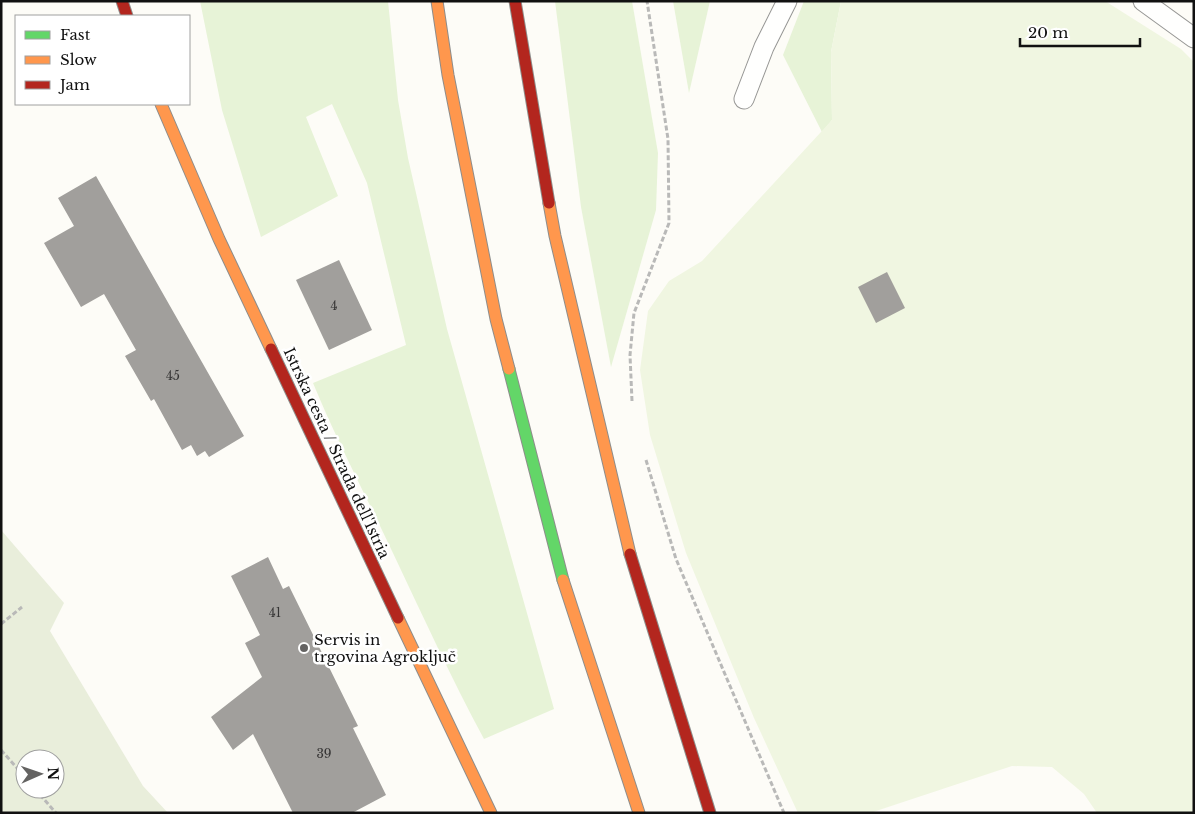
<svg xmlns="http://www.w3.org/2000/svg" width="1195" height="814" font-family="'Libre Baskerville',serif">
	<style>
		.green { fill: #e7f3d7 }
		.cemetery { fill: #e9eedb; fill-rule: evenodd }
		.pitch { fill: #f0f6e1 }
		.building { fill: #a19f9c }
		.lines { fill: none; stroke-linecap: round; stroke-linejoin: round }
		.lane-casing { stroke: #979795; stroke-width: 21 }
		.fast-casing { stroke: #8e8d8b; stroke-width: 13 }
		.slow-casing { stroke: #8e8d8b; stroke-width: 13 }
		.jam-casing { stroke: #8e8d8b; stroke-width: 13 }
		.path { stroke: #b9b9b8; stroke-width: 3; stroke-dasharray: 5 2.5; stroke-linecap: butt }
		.lane { stroke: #fffffe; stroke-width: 19 }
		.fast { stroke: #63d668; stroke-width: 11 }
		.slow { stroke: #ff974d; stroke-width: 11 }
		.jam { stroke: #b3261e; stroke-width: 11 }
		.poi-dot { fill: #646362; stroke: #fff; stroke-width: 2 }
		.labels { text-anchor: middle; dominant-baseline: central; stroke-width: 5; stroke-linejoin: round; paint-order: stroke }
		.number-label { font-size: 12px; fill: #353434 }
		.street-label { font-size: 15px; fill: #111; stroke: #fff }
		.poi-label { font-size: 15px; fill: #111; stroke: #fff; text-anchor: start }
	</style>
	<rect width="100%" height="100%" fill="#fdfcf7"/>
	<!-- green -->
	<g class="green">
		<path d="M 200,1 L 388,1 L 398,100 L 408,158 L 447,329 L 554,709 L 484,739 C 451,678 422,614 392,551 C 366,496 337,441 313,383 L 406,345 L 367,183 L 332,104 L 306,117 L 338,196 L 261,237 L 222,110 Z"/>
		<path d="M 555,1 L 632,1 L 658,153 L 656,210 L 611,367 L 581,207 Z"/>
		<path d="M 673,1 L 710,1 L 689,93 Z"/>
		<path d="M 804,1 L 841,1 L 831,52 L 832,120 L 822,132 L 783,55 Z"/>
	</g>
	<!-- cemetery -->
	<path class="cemetery" d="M 1,530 L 64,603 L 50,631 L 143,786 L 168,813 L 1,813 ZM 25,759 L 55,759 L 55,789 L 25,789 Z"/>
	<!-- pitch -->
	<path class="pitch" d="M 841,1 L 1105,1 L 1181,49 L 1194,62 L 1194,813 L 1097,813 L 1084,794 L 1052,767 L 1012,766 L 870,813 L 798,813 L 754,718 L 686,553 L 650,435 L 640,370 L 648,311 L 669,281 L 702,261 L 832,120 L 831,52 Z"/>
	<!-- building -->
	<g class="building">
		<path d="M 96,176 L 244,436 L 209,457 L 205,451 L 197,456 L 191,445 L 182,450 L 154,399 L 151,401 L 125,356 L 136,350 L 104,294 L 81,307 L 44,243 L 74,226 L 58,198 Z"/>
		<path d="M 339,260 L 372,330 L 329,350 L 296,280 Z"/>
		<path d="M 887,272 L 905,308 L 876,323 L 858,287 Z"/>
		<path d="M 268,557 L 283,589 L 289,586 L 358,726 L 353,728 L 386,795 L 352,813 L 293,813 L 253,734 L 233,750 L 211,717 L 262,677 L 245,643 L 260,635 L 231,576 Z"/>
	</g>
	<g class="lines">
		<!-- lane casing -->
		<g class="lane-casing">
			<g id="lane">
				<path d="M 1143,1 L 1194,38"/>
				<path d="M 744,99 L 764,47 L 787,1"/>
			</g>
		</g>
		<!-- fast casing -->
		<g class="fast-casing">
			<path id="fast" d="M 509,369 L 563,580"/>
		</g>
		<!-- slow casing -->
		<g class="slow-casing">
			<g id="slow">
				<path d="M 437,1 L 448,75 L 496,319 L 509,369"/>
				<path d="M 161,104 L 219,239 L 271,349"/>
				<path d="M 549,203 L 555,236 L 630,554"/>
				<path d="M 563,580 L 639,813"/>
				<path d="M 398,618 L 491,813"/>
			</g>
		</g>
		<!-- jam casing -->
		<g class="jam-casing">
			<g id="jam">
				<path d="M 122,1 L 127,16"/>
				<path d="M 515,1 L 549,203"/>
				<path d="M 271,349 L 398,618"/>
				<path d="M 630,554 L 710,813"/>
			</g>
		</g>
		<!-- path -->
		<g class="path">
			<path d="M 632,401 L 630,355 L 634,313 L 669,223 L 668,139 L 647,1"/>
			<path d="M 646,460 L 676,559 L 784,813"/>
			<path d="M 1,624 L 22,607"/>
			<path d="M 1,750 L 25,777"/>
			<path d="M 35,789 L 56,813"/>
		</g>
		<!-- lane -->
		<use href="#lane" class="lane"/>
		<!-- fast -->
		<use href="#fast" class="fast"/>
		<!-- slow -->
		<use href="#slow" class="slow"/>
		<!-- jam -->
		<use href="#jam" class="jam"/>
	</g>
	<!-- markers -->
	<circle class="poi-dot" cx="304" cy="648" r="5"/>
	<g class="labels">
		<!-- number labels -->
		<g class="number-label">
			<text x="334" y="305">4</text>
			<text x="173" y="375">45</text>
			<text x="275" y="612">41</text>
			<text x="324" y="753">39</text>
		</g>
		<!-- street labels -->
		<g class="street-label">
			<text transform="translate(337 453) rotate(65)">Istrska cesta / Strada dell'Istria</text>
		</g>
		<!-- poi labels -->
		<g class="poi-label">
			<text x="314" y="639">Servis in<tspan x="314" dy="17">trgovina Agroključ</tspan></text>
		</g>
	</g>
	<!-- border -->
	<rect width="1195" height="814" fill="none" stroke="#111111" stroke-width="5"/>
	<!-- legend -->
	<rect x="15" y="15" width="175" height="90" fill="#ffffff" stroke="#a0a0a0"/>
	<rect x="25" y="31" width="25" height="8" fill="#63d668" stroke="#a0a0a0"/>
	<text x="60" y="40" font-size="15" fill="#111111">Fast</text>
	<rect x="25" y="56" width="25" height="8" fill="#ff974d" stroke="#a0a0a0"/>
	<text x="60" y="65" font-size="15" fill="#111111">Slow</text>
	<rect x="25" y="81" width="25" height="8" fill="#b3261e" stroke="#a0a0a0"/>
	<text x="60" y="90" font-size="15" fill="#111111">Jam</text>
	<!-- north arrow -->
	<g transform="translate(40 774) rotate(88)"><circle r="24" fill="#ffffff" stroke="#a0a0a0"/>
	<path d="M0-4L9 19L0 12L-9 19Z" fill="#646362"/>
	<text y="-8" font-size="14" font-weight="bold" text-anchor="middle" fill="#111111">N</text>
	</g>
	<!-- scale -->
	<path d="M1020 38v8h120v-8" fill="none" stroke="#111111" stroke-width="2.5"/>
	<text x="1028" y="38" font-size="15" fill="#111111" stroke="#ffffff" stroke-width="4" paint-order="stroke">20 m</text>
</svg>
